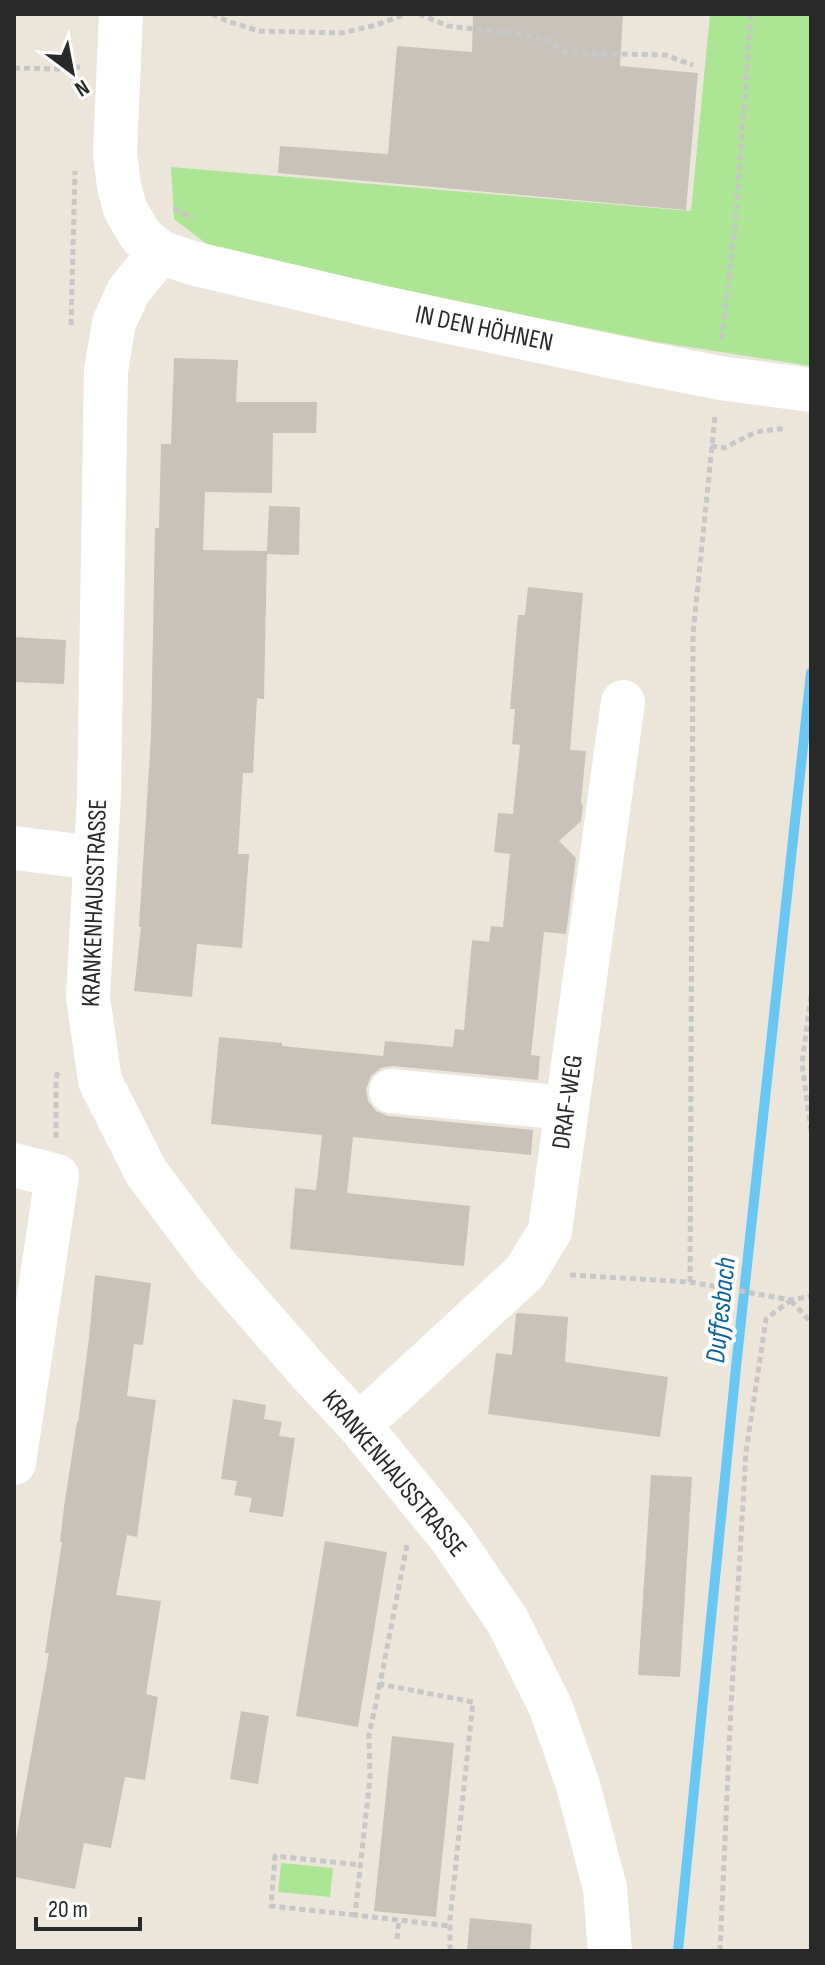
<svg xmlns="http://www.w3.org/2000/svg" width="825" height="1965" font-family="'Sofia Sans Condensed',sans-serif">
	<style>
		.green { fill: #ace594 }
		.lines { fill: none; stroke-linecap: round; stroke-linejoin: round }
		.stream { stroke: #69c7f3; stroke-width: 10 }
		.building { fill: #c8c2ba }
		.path { stroke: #c7c7c7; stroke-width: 5; stroke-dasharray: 6 4; stroke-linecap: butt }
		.minor { stroke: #fff; stroke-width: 44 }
		.labels { text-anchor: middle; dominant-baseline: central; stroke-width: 8; stroke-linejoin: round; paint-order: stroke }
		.street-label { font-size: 26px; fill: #292929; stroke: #fff }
		.water-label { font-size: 28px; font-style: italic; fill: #08639f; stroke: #fff }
	</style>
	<rect width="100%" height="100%" fill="#ece6da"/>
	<!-- green -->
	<g class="green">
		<path d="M 710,14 L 811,14 L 811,366 L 657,342 L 275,265 L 212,248 L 174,219 L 171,167 L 691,211 Z"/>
		<path d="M 281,1863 L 333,1868 L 330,1897 L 278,1892 Z"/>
	</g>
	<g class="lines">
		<!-- stream -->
		<path class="stream" d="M 678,1951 L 736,1367 L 811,673"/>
	</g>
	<!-- building -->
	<g class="building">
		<path d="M 473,14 L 623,14 L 620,66 L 698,73 L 686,210 L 278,173 L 280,146 L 388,154 L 397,46 L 472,52 Z"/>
		<path d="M 174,358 L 238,360 L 236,402 L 317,402 L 316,433 L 273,433 L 272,493 L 205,492 L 203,550 L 267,551 L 269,506 L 300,507 L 299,555 L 267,554 L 264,699 L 257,698 L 253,773 L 243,773 L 238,854 L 249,854 L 242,948 L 197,944 L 192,997 L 134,991 L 141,927 L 139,927 L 151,736 L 155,528 L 159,528 L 161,444 L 171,444 Z"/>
		<path d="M 528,587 L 583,593 L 570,750 L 586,751 L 581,802 L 583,806 L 581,821 L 559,841 L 576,858 L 566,934 L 544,932 L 531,1055 L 540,1056 L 538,1080 L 393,1066 L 381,1068 L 371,1076 L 366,1089 L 368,1101 L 376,1111 L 388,1116 L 533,1130 L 531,1155 L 353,1137 L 347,1193 L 470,1206 L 464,1266 L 290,1249 L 295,1188 L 316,1190 L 322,1135 L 211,1124 L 219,1037 L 282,1043 L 282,1046 L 383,1056 L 385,1041 L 453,1047 L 455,1029 L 464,1030 L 472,940 L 489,942 L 491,926 L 503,927 L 510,854 L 494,852 L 498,813 L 513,814 L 520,745 L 512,744 L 515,709 L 510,709 L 518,615 L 525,615 Z"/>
		<path d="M 14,637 L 66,640 L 64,684 L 14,682 Z"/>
		<path d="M 95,1275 L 151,1283 L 143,1345 L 134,1344 L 127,1396 L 156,1400 L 137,1537 L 127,1535 L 116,1595 L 161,1601 L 146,1694 L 158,1697 L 145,1780 L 125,1777 L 111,1848 L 84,1843 L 75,1889 L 14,1877 L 14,1851 L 49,1653 L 45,1653 L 62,1542 L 60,1542 L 64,1507 L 77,1422 L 78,1422 L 89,1338 Z"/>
		<path d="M 518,1313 L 568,1317 L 565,1362 L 668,1377 L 660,1437 L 488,1414 L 496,1353 L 512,1355 L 516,1314 Z"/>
		<path d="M 233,1399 L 266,1405 L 264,1419 L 282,1422 L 279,1436 L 295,1438 L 283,1517 L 249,1512 L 252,1498 L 234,1495 L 237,1481 L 221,1479 Z"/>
		<path d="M 651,1475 L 692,1477 L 680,1677 L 638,1675 Z"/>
		<path d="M 325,1541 L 387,1552 L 358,1727 L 296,1716 Z"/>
		<path d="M 241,1711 L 269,1716 L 258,1784 L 230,1779 Z"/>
		<path d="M 392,1736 L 454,1743 L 436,1917 L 374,1911 Z"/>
		<path d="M 470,1918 L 532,1924 L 530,1951 L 467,1951 Z"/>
	</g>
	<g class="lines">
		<!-- path -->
		<g class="path">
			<path d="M 212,14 L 227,21 L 259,31 L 342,33 L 376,25 L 406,14"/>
			<path d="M 419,14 L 448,26 L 518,34 L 550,41 L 568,53 L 665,55 L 693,65"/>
			<path d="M 14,68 L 58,69 L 80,67"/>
			<path d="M 174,208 L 193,219"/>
			<path d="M 71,325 L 75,171"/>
			<path d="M 722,339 L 736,216 L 751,14"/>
			<path d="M 711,446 L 724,448 L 756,432 L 786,428"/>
			<path d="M 811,996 L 802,1063 L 811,1131"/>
			<path d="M 56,1138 L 56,1078 L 58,1072"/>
			<path d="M 570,1275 L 690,1282 L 791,1300 L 811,1296"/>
			<path d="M 690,1282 L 693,634 L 715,416"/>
			<path d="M 791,1301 L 811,1322"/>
			<path d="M 407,1545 L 380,1684 L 473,1702 L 450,1919 L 450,1951"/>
			<path d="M 380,1684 L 369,1735 L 370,1778 L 355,1915 L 450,1926"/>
			<path d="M 355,1915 L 271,1906 L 275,1856 L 361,1865"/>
			<path d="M 397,1939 L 399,1920"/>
			<path d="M 720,1951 L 731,1706 L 746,1452 L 766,1319 L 791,1300"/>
		</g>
		<!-- minor -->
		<g class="minor">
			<path d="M 121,14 L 115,153 L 119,186 L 125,209 L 141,236 L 160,252 L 192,263 L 375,306 L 619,358 L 720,378 L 811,390"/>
			<path d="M 160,252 L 128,292 L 114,323 L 106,371 L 99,795 L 88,997 L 100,1081 L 146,1172 L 215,1264 L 311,1374 L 358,1424 L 451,1538 L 507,1620 L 551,1708 L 578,1785 L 605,1888 L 610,1951"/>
			<path d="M 14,848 L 95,858"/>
			<path d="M 391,1091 L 567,1108"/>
			<path d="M 14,1165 L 57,1176 L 14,1463"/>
			<path d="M 358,1424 L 380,1406 L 525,1272 L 550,1231 L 623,702"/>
		</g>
	</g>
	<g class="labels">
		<!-- street labels -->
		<g class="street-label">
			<text transform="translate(484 329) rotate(12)">IN DEN HÖHNEN</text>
			<text transform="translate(95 903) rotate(-88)">KRANKENHAUSSTRASSE</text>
			<text transform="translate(568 1102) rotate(-82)">DRAF-WEG</text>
			<text transform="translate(394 1474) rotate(50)">KRANKENHAUSSTRASSE</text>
		</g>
		<!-- water labels -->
		<g class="water-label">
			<text transform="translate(721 1310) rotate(-84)">Duffesbach</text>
		</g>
	</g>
	<!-- border -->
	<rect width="825" height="1965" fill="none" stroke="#292929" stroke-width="32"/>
	<!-- north arrow -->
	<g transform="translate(72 72) rotate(148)" stroke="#ffffff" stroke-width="6" paint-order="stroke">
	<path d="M0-6L14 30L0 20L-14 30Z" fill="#292929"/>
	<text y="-12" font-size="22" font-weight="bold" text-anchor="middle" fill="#292929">N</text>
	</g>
	<!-- scale -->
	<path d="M36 1917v12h104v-12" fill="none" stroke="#292929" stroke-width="4"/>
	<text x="48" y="1917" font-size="24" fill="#292929" stroke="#ffffff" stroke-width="6" paint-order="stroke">20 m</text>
</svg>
